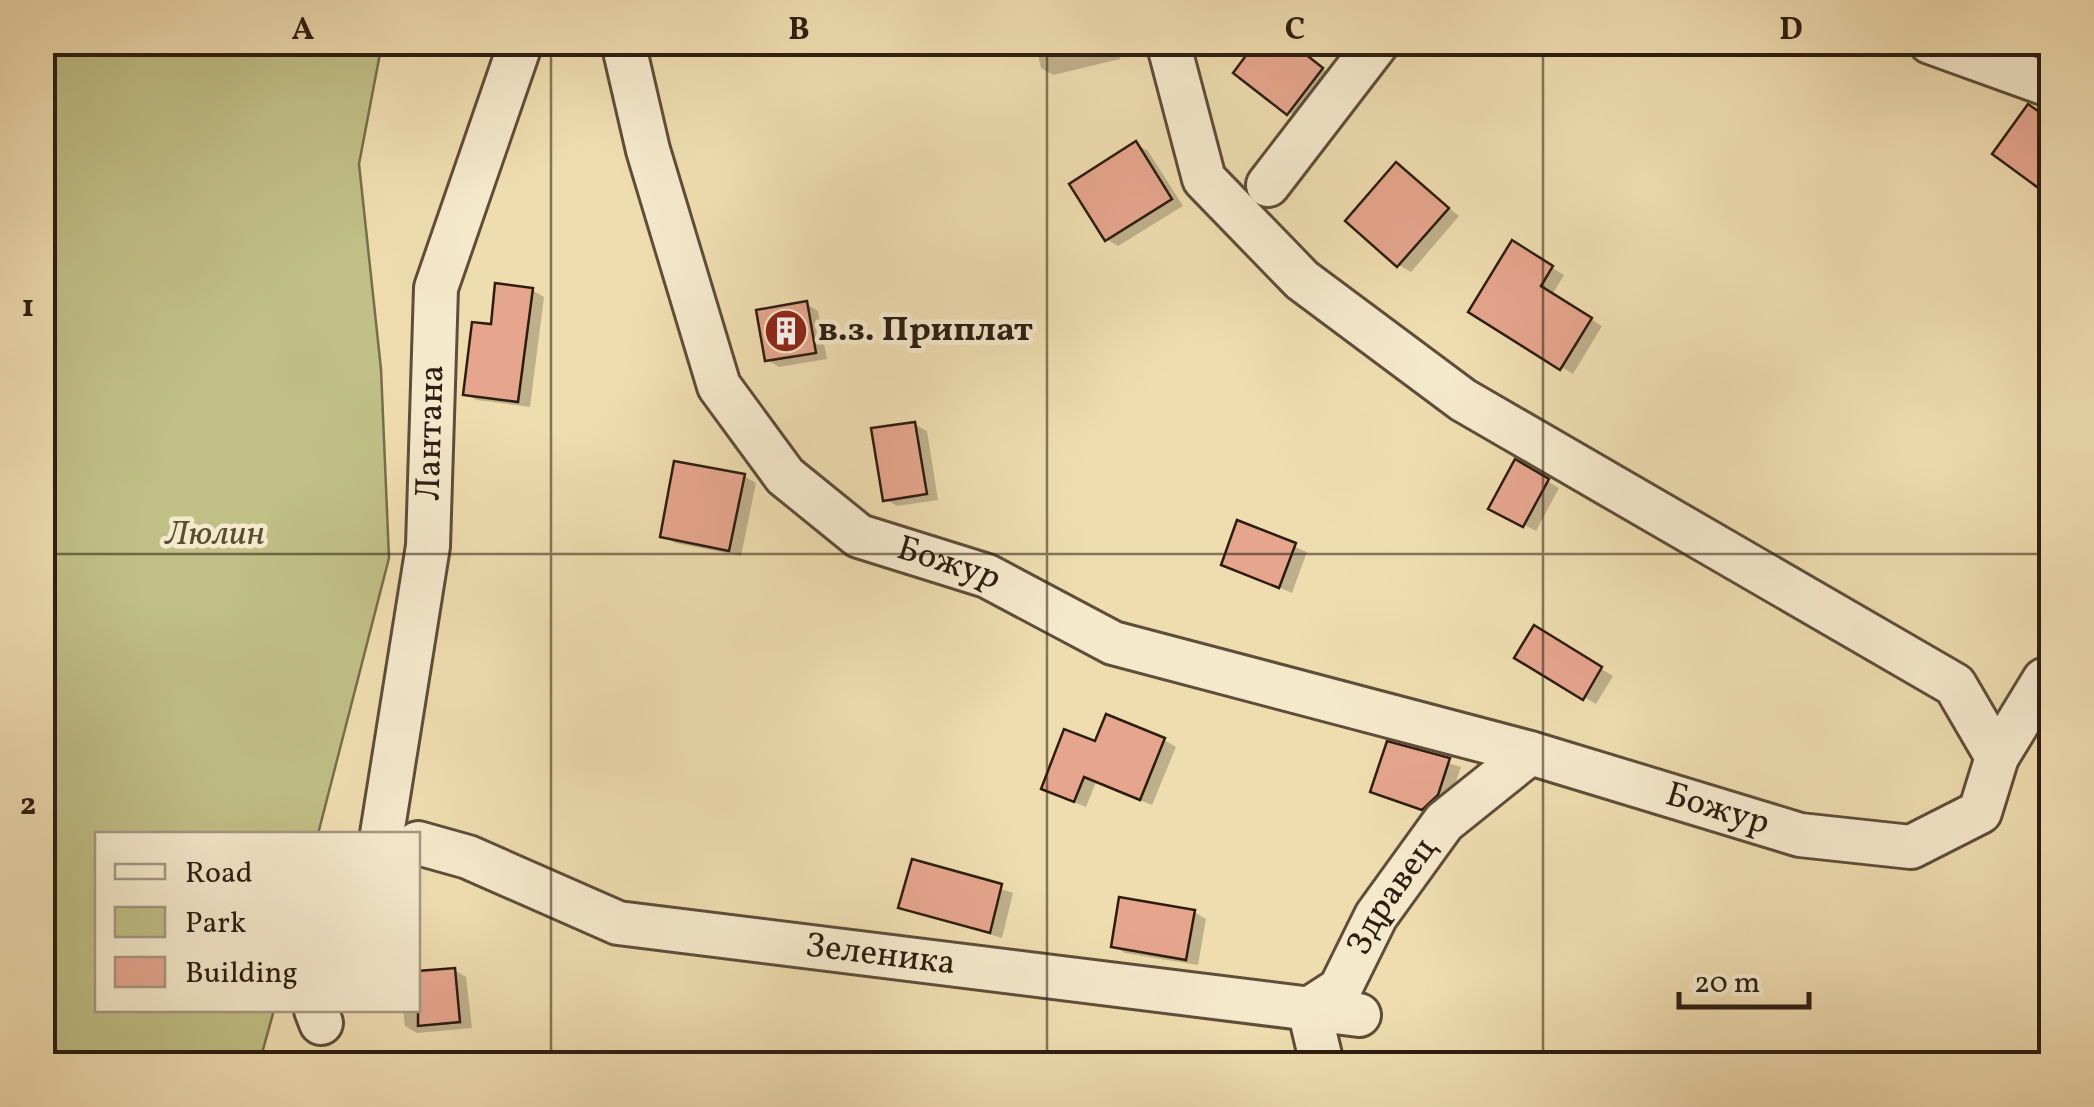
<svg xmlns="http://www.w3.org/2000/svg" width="2094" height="1107" font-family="Vollkorn,serif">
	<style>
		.green { fill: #c0bf86; stroke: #766e4c; stroke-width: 2.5 }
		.shadow { fill: #0003 }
		.building { fill: #e6a68e; stroke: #2d1d11; stroke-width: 2.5 }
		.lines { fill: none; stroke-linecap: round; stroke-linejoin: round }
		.street-casing { stroke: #5e4d39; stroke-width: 48 }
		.street { stroke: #f5e9cc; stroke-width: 42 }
		.grid { fill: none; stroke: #2d1d11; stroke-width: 2.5; stroke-opacity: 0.55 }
		.labels { text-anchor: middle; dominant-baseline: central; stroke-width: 9; stroke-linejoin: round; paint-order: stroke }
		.poi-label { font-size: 35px; font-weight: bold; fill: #2d1d11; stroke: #f5e9cc; text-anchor: start }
		.street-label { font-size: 35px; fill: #2d1d11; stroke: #f5e9cc }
		.park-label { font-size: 35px; font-style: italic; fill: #594e34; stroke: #f5e9cc }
		.neatline { fill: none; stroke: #2d1d11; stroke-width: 4 }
		.grid-label { font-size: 32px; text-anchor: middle; font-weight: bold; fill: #2d1d11 }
	</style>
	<rect width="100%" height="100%" fill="#efddb0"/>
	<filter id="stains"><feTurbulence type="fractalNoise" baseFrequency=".002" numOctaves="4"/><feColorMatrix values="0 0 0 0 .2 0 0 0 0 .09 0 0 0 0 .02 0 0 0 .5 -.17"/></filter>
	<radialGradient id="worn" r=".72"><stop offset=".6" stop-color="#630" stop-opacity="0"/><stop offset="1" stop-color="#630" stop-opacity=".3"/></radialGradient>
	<!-- green -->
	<path class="green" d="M 42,43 L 382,43 L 359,164 L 381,369 L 389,558 L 318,834 L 98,834 L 98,1010 L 274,1010 L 259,1064 L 43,1064 Z"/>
	<!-- shadow -->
	<g class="shadow">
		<path d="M 1035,42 L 1116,42 L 1120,59 L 1053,75 L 1041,68 Z"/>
		<path d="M 1290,42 L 1333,77 L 1300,120 L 1236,73 Z"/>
		<path d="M 1136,144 L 1148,151 L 1183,206 L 1118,246 L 1106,239 Z"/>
		<path d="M 1397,166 L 1459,216 L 1411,272 L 1399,265 Z"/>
		<path d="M 1513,244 L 1564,275 L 1552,295 L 1602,326 L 1573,374 L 1471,311 Z"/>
		<path d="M 532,290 L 544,297 L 530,407 L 477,400 L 465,394 L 493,327 Z"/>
		<path d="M 806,304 L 818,311 L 827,359 L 779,367 L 767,360 Z"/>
		<path d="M 914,424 L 927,431 L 938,500 L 897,506 L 885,499 Z"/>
		<path d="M 1516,463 L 1559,488 L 1536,531 L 1492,508 Z"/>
		<path d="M 744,476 L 756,483 L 741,556 L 675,543 L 663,536 Z"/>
		<path d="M 1239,524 L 1307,552 L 1292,593 L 1224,564 Z"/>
		<path d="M 1535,629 L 1613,676 L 1596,704 L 1517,657 Z"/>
		<path d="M 1164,740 L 1176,747 L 1152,805 L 1096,782 L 1086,807 L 1056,795 L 1096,744 Z"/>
		<path d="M 1389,744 L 1461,767 L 1449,802 L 1435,815 L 1385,797 Z"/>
		<path d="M 914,862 L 1013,893 L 1002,938 L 901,907 Z"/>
		<path d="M 1194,912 L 1206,919 L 1198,965 L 1125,953 L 1113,946 Z"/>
		<path d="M 454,970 L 466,977 L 472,1028 L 417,1033 L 405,1026 L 403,1010 L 418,1010 L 418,974 Z"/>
	</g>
	<!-- building -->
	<g class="building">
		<path d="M 1256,42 L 1290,42 L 1323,68 L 1287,115 L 1233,73 Z"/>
		<path d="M 2028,104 L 2052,121 L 2052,198 L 1992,154 Z"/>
		<path d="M 1136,141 L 1172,199 L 1105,241 L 1069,184 Z"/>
		<path d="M 1396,162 L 1449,208 L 1397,267 L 1345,221 Z"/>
		<path d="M 1512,240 L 1553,266 L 1541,286 L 1592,318 L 1560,370 L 1468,312 Z"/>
		<path d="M 495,283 L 533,288 L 518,402 L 463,395 L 472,322 L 491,324 Z"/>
		<path d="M 807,301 L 816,353 L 765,361 L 756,310 Z"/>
		<path d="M 915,422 L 927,494 L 883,501 L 871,428 Z"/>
		<path d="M 1515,459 L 1549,479 L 1523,527 L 1488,509 Z"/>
		<path d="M 674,461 L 745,474 L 729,551 L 660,537 Z"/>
		<path d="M 1237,520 L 1296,543 L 1279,588 L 1221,565 Z"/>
		<path d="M 1534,625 L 1602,667 L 1583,700 L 1514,658 Z"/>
		<path d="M 1106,714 L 1165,738 L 1140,800 L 1084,777 L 1074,802 L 1041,789 L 1064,729 L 1095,741 Z"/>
		<path d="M 1387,741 L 1450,758 L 1438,795 L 1422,810 L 1370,792 Z"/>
		<path d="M 912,859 L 1002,884 L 990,933 L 898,908 Z"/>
		<path d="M 1119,897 L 1195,910 L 1186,960 L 1111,947 Z"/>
		<path d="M 455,968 L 460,1022 L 418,1026 L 418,971 Z"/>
	</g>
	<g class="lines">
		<!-- street casing -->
		<g class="street-casing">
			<g id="street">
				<path id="s1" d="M 623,42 L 648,150 L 719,386 L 785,476 L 859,536 L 987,576 L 1113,643 L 1530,753 L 1800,835 L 1911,847 L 1980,812 L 1997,757 L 1955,685 L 1463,400 L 1302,280 L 1204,179 L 1168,42"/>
				<path d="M 1930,42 L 2052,86"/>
				<path d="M 1268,185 L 1378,42"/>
				<path d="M 1997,757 L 2044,680 L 2052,677"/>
				<path id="s2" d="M 382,834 L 428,546 L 436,288 L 521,42"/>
				<path id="s3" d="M 418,843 L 468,857 L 618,923 L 1359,1015"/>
				<path d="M 316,1010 L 321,1023"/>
				<path id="s4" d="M 1322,1064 L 1309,1009 L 1340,989 L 1376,916 L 1444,822 L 1530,753"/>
			</g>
		</g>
		<!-- street -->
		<use href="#street" class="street"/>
	</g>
	<!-- grid -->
	<path class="grid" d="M 551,42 L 551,1064M 1047,42 L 1047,1064M 1543,42 L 1543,1064M 42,554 L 2052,554"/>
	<!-- icons -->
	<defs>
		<g id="building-disc" transform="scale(2.25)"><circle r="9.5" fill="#8f2418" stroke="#f5e9cc"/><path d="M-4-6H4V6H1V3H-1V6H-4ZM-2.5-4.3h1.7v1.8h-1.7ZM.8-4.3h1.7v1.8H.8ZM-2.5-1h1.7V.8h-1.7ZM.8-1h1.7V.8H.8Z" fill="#fff"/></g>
	</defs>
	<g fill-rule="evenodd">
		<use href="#building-disc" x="786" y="331"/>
	</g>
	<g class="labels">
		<!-- poi labels -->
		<g class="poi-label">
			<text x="818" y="331">в.з. Приплат</text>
		</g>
		<!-- street labels -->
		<g class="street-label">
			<text stroke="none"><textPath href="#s2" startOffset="405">Лантана</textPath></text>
			<text stroke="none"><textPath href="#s1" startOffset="658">Божур</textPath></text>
			<text stroke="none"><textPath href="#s1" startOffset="1468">Божур</textPath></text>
			<text stroke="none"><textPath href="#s4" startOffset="200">Здравец</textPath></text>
			<text stroke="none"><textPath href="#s3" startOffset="480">Зеленика</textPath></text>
		</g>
		<!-- park labels -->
		<g class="park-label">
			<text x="215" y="535">Люлин</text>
		</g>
	</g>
	<!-- margin -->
	<rect width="2094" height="1107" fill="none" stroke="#efddb0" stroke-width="110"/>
	<!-- legend -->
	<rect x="95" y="832" width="325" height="180" fill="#f5e9cc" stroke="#a59781" stroke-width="2.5"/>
	<rect x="115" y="864" width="50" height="15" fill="#f5e9cc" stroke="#a59781" stroke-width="2.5"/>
	<text x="185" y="882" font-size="30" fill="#2d1d11">Road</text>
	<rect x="115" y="907" width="50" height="30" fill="#c0bf86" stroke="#a59781" stroke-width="2.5"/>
	<text x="185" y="932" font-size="30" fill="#2d1d11">Park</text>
	<rect x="115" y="957" width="50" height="30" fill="#e6a68e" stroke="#a59781" stroke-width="2.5"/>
	<text x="185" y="982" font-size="30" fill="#2d1d11">Building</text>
	<!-- scale -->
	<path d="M1679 992v15h130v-15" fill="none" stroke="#2d1d11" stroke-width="5"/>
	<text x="1694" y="992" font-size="30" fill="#2d1d11" stroke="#f5e9cc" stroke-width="8" paint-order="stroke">20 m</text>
	<rect x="55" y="55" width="1984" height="997" class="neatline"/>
	<g class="grid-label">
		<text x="303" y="39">A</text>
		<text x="799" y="39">B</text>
		<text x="1295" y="39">C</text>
		<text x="1791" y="39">D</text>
		<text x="28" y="316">1</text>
		<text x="28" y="814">2</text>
	</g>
	<rect width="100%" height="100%" filter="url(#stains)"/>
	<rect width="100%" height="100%" fill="url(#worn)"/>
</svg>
